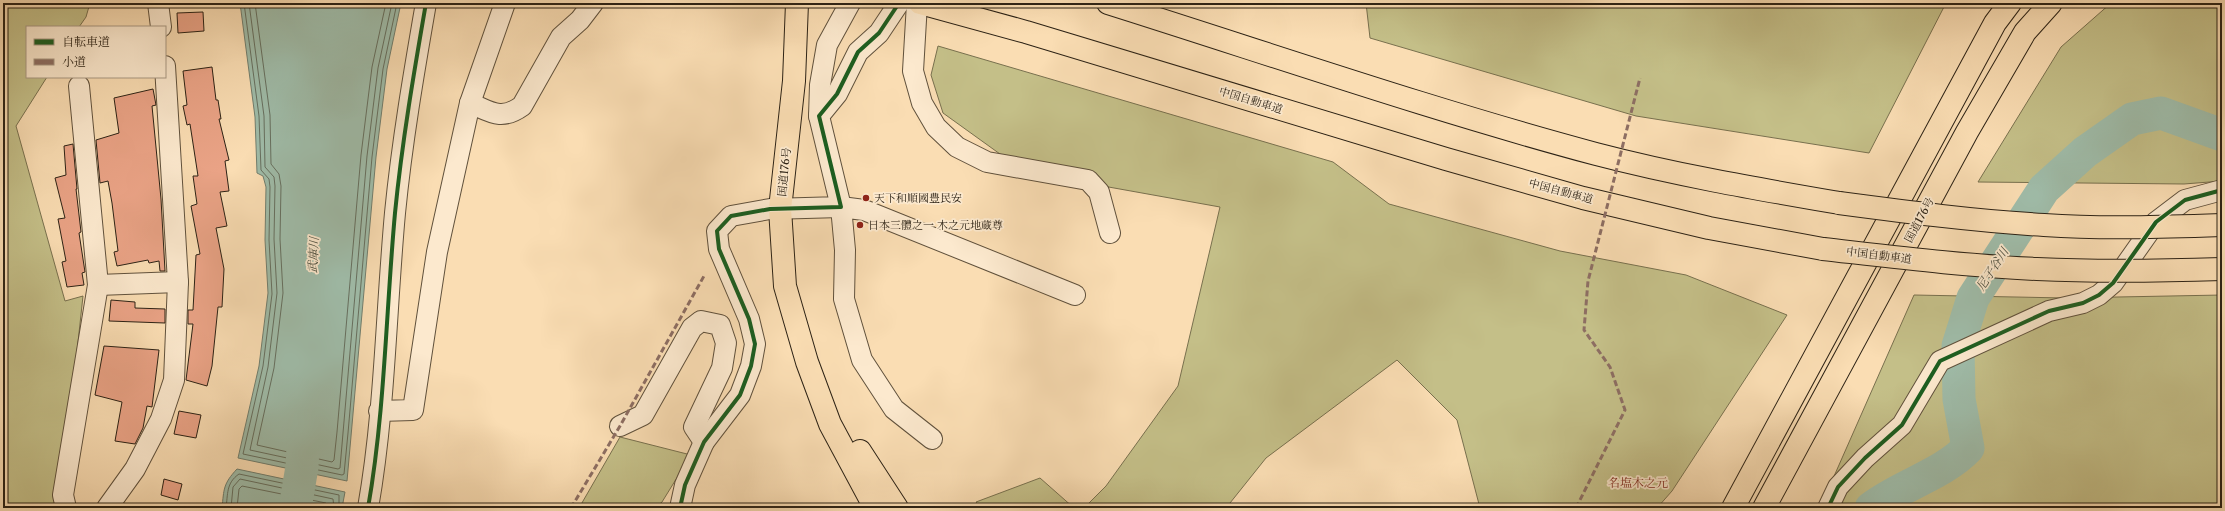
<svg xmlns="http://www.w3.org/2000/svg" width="2225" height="511" font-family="'Libre Caslon Text','Noto Serif JP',serif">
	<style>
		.green { fill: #c4bf88; stroke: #78704e }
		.water { fill: #9fbca9; stroke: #717e6e }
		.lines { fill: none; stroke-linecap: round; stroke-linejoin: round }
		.shore { stroke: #666f5f; stroke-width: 1 }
		.river { stroke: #9fbca9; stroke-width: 33 }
		.building { fill: #eaa386; stroke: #2c2215 }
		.street-casing { stroke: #60513c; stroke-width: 22 }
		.highway-casing { stroke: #2c2215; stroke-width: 24 }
		.street { stroke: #fce9ce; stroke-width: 20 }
		.highway { stroke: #faddb3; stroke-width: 22 }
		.highway-bridge-casing { stroke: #2c2215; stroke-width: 24; stroke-linecap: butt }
		.highway-bridge { stroke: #faddb3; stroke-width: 22 }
		.quiet { stroke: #8d6e63; stroke-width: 3; stroke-dasharray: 6 3; stroke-linecap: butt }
		.cycleway-casing { stroke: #fce9ce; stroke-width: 6 }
		.cycleway { stroke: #1b5e20; stroke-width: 4 }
		.poi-dot { fill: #8f2418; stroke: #fce9ce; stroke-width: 1.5 }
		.labels { text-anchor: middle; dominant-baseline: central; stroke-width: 3.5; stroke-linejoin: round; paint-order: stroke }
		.street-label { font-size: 11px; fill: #2c2215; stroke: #fce9ce }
		.poi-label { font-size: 11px; fill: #2c2215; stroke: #fce9ce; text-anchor: start }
		.water-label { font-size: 12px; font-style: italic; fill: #4e5041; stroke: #fce9ce }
		.neighbourhood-label { font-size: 12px; fill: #7a1f14; stroke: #fce9ce }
	</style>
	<rect width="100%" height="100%" fill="#faddb3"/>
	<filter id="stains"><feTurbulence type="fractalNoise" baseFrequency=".005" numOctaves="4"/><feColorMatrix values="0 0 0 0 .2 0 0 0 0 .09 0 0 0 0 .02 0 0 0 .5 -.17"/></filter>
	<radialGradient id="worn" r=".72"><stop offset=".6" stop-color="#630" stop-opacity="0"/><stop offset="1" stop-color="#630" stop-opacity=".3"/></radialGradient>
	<!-- green -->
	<g class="green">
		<path d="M 3,3 L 90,3 L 86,17 L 79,27 L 27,27 L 27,77 L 47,77 L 16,126 L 65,301 L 83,296 L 60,508 L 9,508 L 3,493 Z"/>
		<path d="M 1366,3 L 1946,3 L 1869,153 L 1636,116 L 1370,38 Z"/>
		<path d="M 2111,3 L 2222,3 L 2222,181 L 2184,184 L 1978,182 L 2061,47 Z"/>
		<path d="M 938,46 L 1333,162 L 1389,204 L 1560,251 L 1686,275 L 1787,315 L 1672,491 L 1657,508 L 1480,508 L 1457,420 L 1397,360 L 1266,458 L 1226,508 L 1084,508 L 1106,486 L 1178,386 L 1220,207 L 1025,172 L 943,113 L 931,75 Z"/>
		<path d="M 1914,295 L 2065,298 L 2222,295 L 2222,508 L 1820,508 Z"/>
		<path d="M 620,437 L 691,455 L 662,502 L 655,508 L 579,508 Z"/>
		<path d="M 1040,478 L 1074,508 L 981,508 L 976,502 Z"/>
	</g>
	<!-- water -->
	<g class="water">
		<path d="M 240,3 L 401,3 L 387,69 L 376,157 L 347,481 L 238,458 L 259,366 L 268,293 L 265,240 L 266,187 L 263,176 L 257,173 L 255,117 Z"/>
		<path d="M 237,469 L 345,492 L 342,508 L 222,508 C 224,489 223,484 237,469 Z"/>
	</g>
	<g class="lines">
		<!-- shore -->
		<g class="shore">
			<path d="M 244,3 L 259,116 L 261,170 L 269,179 L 270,187 L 269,240 L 272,294 L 263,366 L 243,454 L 342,475 L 344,474 L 348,433 L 372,157 L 383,69 L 397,3"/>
			<path d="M 249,3 L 264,116 L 265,167 L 274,177 L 275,186 L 274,239 L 277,293 L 268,367 L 250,450 L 338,469 L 340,468 L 343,433 L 367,156 L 378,68 L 392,3"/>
			<path d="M 255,3 L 270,115 L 271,164 L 279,174 L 281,186 L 280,239 L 283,293 L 274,368 L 257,445 L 332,462 L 334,460 L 337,432 L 361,155 L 372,67 L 386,3"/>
			<path d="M 226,508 C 228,494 226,483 239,474 L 339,495 L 339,508"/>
			<path d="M 231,508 L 233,487 L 240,479 L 333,499 L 334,508"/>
			<path d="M 237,508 L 239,489 L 242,486 L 326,503 L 328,508"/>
		</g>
		<!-- river -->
		<g class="river">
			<path d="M 295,508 L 302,467 L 304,426"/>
			<path d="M 1871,508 C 1901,485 1942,475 1968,448 L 1959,399 L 1958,346 L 1973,298 L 2044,189 L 2085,152 L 2132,119 L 2161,113 L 2222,135"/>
		</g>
	</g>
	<!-- building -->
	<g class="building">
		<path d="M 203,12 L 204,31 L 178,33 L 177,13 Z"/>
		<path d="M 212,67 L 216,100 L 218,100 L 221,119 L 219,119 L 229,160 L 225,161 L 229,191 L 220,192 L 227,226 L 216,228 L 224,269 L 222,307 L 218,307 L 212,366 L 207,386 L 186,380 L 193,324 L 188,324 L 188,310 L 193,310 L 196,255 L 200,254 L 191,206 L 197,204 L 193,176 L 198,176 L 190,124 L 187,125 L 183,106 L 187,105 L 183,71 Z"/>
		<path d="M 153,89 L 156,105 L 152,106 L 161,199 L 165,271 L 160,271 L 159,261 L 149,263 L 148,260 L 117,266 L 114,252 L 118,251 L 112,203 L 108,181 L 100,183 L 96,140 L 119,133 L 114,98 Z"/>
		<path d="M 73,144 L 77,189 L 76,189 L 81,232 L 79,233 L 85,272 L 82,273 L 84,285 L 67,287 L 62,262 L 66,261 L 58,219 L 65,218 L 55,178 L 66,175 L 64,146 Z"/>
		<path d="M 111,300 L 135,302 L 135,308 L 165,309 L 165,323 L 109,321 Z"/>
		<path d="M 104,346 L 159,350 L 152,407 L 147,406 L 143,428 L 135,444 L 115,441 L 122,402 L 95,395 Z"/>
		<path d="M 179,411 L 201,415 L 196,438 L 174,434 Z"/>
		<path d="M 164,479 L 182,484 L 178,500 L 161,495 Z"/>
	</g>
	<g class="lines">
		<!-- street casing -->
		<g class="street-casing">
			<g id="street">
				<path d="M 158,3 L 161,27"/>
				<path d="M 917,3 L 913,71 L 922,103 L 936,127 L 957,147 L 987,162 L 1088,180 L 1099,192 L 1110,233"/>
				<path d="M 470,103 C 491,112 501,121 522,106 L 561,37 L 580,20 L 593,3"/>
				<path d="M 819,116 L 820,85 L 827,45 L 850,3"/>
				<path d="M 98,285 L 178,282"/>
				<path d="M 379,411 L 413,410 L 437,252 L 470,103 L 505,3"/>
				<path d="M 620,426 L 643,415 L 692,328 L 701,321 L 720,325 L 726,343 L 722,368 L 694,427 L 704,442"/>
				<path d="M 932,439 L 894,409 L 862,360 L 844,299 L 845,250 L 841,207 L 864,210 L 1075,295"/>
				<path d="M 66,508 L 63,495 L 98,285 L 79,86"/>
				<path d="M 107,508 L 135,469 L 161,419 L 174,380 L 178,282 L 165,66"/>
				<path d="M 368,508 C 385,411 386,311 395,213 C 402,142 414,72 426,3"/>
				<path d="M 680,508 L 685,485 L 704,442 L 740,395 L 751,366 L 755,344 L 749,319 L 719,249 L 717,231 L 731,216 L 770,209 L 841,207 L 819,116 L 837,94 L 858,52 L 879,33 L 899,3"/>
				<path d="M 1828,508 L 1838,487 L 1865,458 L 1902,425 L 1940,361 L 2049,311 L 2083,303 L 2099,295 L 2113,283 L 2156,222 L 2185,200 L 2222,190"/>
			</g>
		</g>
		<!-- highway casing -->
		<g class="highway-casing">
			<g id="highway">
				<path d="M 797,3 L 794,81 L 780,209 L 785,286 L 807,362 L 830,424 L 875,508"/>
				<path d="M 920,3 L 1026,32 L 1446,159 L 1583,198 L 1709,228 L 1823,249"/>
				<path d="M 1108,3 C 1270,54 1432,110 1596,154 C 1676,175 1758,189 1839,203"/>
				<path d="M 860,451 L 897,508"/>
				<path d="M 1733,508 L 1995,23 L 2010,3"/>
				<path d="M 1764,508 L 1967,132 L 2025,32 L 2051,3"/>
			</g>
		</g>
		<!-- street -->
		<use href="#street" class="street"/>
		<!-- highway -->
		<use href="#highway" class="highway"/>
		<!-- highway-bridge casing -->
		<g class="highway-bridge-casing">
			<g id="highway-bridge">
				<path d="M 1839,203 C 1907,212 1975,221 2044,225 C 2103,229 2163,227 2222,225"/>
				<path d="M 1823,249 C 1894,257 1966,266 2037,269 C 2099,272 2160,271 2222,269"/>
			</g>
		</g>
		<!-- highway-bridge -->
		<use href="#highway-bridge" class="highway-bridge"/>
		<!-- quiet -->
		<g class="quiet">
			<path d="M 571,508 L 620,426 L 704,276"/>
			<path d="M 1576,508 L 1625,410 L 1610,367 L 1584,330 L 1588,281 L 1640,78"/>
		</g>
		<!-- cycleway casing -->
		<g class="cycleway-casing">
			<g id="cycleway">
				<path d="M 368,508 C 385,411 386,311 395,213 C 402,142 414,72 426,3"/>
				<path d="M 680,508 L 685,485 L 704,442 L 740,395 L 751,366 L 755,344 L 749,319 L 719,249 L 717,231 L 731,216 L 770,209 L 841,207 L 819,116 L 837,94 L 858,52 L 879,33 L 899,3"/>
				<path d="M 1828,508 L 1838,487 L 1865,458 L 1902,425 L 1940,361 L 2049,311 L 2083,303 L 2099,295 L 2113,283 L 2156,222 L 2185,200 L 2222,190"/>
			</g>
		</g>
		<!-- cycleway -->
		<use href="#cycleway" class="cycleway"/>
	</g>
	<!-- markers -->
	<g class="poi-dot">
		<circle cx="866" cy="198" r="4"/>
		<circle cx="860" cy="225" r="4"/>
	</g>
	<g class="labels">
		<!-- street labels -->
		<g class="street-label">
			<text transform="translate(1251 100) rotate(17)">中国自動車道</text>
			<text transform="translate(784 172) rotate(-84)">国道176号</text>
			<text transform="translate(1561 191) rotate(15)">中国自動車道</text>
			<text transform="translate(1919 220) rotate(-62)">国道176号</text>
			<text transform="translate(1879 255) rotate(7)">中国自動車道</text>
		</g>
		<!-- poi labels -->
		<g class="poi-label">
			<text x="874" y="198">天下和順國豊民安</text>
			<text x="868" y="225">日本三體之一 木之元地蔵尊</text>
		</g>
		<!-- water labels -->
		<g class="water-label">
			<text transform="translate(313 255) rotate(-87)">武庫川</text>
			<text transform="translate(1992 269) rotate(-57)">尼子谷川</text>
		</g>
		<!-- neighbourhood labels -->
		<g class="neighbourhood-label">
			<text x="1638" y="482">名塩木之元</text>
		</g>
	</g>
	<!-- margin -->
	<rect width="2225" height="511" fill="none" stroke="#faddb3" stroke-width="16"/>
	<rect x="4" y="4" width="2217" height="503" fill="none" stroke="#2c2215" stroke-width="2"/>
	<rect x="8" y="8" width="2209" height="495" fill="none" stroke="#2c2215"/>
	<!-- legend -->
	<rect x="26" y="26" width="140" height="52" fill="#fce9ce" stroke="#a99984"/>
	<rect x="34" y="39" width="20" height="6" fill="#1b5e20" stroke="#a99984"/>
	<text x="62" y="46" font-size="12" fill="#2c2215">自転車道</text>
	<rect x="34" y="59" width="20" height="6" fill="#8d6e63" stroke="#a99984"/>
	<text x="62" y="66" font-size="12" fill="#2c2215">小道</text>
	<rect width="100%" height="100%" filter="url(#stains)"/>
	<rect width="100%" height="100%" fill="url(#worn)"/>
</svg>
